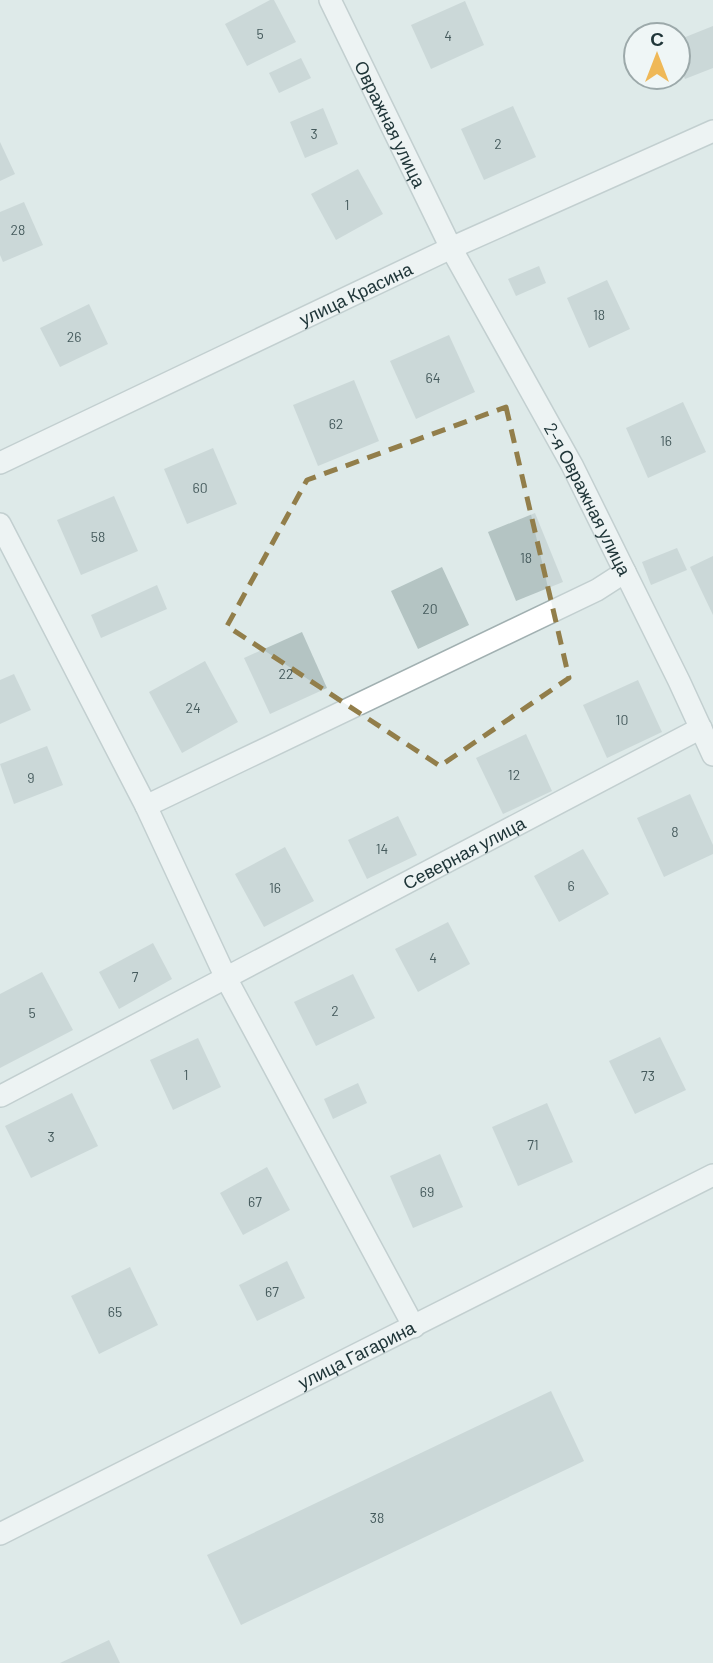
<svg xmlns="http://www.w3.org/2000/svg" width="713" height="1663" font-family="Barlow,sans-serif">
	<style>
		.building { fill: #b4c4c3 }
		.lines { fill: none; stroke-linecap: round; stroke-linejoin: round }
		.street-casing { stroke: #a1b0b1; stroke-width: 24 }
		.street { stroke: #fff; stroke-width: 21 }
		.marked { fill: none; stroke: #927e4a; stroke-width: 5; stroke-dasharray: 14 9; stroke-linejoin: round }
		.labels { text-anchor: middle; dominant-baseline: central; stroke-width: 6; stroke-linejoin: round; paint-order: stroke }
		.number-label { font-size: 14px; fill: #455a5c }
		.street-label { font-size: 18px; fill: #203639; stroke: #eff6f6 }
	</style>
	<rect width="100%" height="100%" fill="#deeae9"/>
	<!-- building -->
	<g class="building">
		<path d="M 270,0 L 274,0 L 296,42 L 247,66 L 225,24 Z"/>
		<path d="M 465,1 L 484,45 L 431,69 L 411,25 Z"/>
		<path d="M 713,26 L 713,68 L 685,79 L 678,63 L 678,40 Z"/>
		<path d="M 301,58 L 311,78 L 279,93 L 269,73 Z"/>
		<path d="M 513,106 L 536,157 L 484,180 L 461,129 Z"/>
		<path d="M 323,108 L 338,144 L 305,158 L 290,122 Z"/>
		<path d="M 0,142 L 15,174 L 0,181 Z"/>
		<path d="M 358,169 L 383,214 L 336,240 L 311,194 Z"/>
		<path d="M 24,202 L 43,245 L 3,262 L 0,255 L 0,212 Z"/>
		<path d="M 539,266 L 546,283 L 516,296 L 508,279 Z"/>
		<path d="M 607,280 L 630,329 L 589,348 L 567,298 Z"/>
		<path d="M 89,304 L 108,344 L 60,367 L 40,328 Z"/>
		<path d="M 449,335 L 475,392 L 416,419 L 390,361 Z"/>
		<path d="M 354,380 L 379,441 L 318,466 L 293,405 Z"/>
		<path d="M 683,402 L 706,452 L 648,478 L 626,428 Z"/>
		<path d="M 213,448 L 237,504 L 187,524 L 164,469 Z"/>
		<path d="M 114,496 L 138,551 L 81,575 L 57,520 Z"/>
		<path d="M 535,513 L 563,582 L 516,601 L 488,532 Z"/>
		<path d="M 677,548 L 687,570 L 651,585 L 642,562 Z"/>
		<path d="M 713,556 L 713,615 L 690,567 Z"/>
		<path d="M 442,567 L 469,625 L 418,649 L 391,591 Z"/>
		<path d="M 157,585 L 167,609 L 101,638 L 91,615 Z"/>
		<path d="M 302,632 L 327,688 L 270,714 L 244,658 Z"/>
		<path d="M 205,661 L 238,722 L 182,753 L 149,692 Z"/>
		<path d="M 14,674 L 31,710 L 0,724 L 0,680 Z"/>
		<path d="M 638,680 L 662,732 L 607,758 L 583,705 Z"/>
		<path d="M 526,734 L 552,791 L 503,814 L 476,758 Z"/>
		<path d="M 47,746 L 63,785 L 14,804 L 0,764 Z"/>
		<path d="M 690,794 L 713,845 L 713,854 L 664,877 L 637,818 Z"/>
		<path d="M 398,816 L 417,855 L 367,879 L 348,840 Z"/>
		<path d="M 285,847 L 314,901 L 264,927 L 235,874 Z"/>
		<path d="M 583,849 L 609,894 L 559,922 L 534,876 Z"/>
		<path d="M 448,922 L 470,964 L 418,992 L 395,949 Z"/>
		<path d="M 153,943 L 172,979 L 119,1009 L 99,972 Z"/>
		<path d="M 42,972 L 73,1030 L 0,1068 L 0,994 Z"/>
		<path d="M 353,974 L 375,1018 L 316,1046 L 294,1002 Z"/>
		<path d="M 660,1037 L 686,1090 L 635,1114 L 609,1061 Z"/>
		<path d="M 198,1038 L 221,1087 L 173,1110 L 150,1060 Z"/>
		<path d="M 358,1083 L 367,1103 L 333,1119 L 324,1099 Z"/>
		<path d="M 72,1093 L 98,1146 L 31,1178 L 5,1126 Z"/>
		<path d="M 547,1103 L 573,1162 L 518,1186 L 492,1127 Z"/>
		<path d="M 440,1154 L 463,1207 L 413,1228 L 390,1176 Z"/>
		<path d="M 267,1167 L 290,1210 L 243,1235 L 220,1193 Z"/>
		<path d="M 287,1261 L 305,1298 L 257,1321 L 239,1285 Z"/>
		<path d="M 130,1267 L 158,1325 L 99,1354 L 71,1296 Z"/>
		<path d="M 551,1391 L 584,1461 L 241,1625 L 207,1555 Z"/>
		<path d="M 109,1640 L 120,1663 L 60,1663 Z"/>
	</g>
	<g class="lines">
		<!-- street casing -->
		<g class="street-casing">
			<g id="street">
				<path id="s1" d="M 330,0 L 451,248 L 572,465 L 679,681 L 713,755"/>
				<path id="s2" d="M 0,463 L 451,248 L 713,131"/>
				<path d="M 0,524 L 146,806 L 226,978 L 414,1327"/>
				<path d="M 146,806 L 597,590 L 625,572"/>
				<path id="s3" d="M 1,1096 L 701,728"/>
				<path id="s4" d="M 0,1534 L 713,1175"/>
			</g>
		</g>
		<!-- street -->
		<use href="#street" class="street"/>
	</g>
	<!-- marked area -->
	<path d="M0 0H713V1663H0ZM 506,407 L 569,678 L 440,766 L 227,626 L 307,480 Z" fill="#deeae9" fill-opacity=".55" fill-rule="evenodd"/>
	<path class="marked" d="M 506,407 L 569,678 L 440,766 L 227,626 L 307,480 Z"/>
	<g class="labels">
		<!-- number labels -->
		<g class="number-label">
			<text x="260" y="33">5</text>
			<text x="448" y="35">4</text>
			<text x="314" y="133">3</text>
			<text x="498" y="143">2</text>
			<text x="347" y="204">1</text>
			<text x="18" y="229">28</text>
			<text x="599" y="314">18</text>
			<text x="74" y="336">26</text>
			<text x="433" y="377">64</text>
			<text x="336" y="423">62</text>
			<text x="666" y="440">16</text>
			<text x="200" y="487">60</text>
			<text x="98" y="536">58</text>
			<text x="526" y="557">18</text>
			<text x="430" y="608">20</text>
			<text x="286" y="673">22</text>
			<text x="193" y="707">24</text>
			<text x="622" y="719">10</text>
			<text x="514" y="774">12</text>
			<text x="31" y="777">9</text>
			<text x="675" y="831">8</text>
			<text x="382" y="848">14</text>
			<text x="571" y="885">6</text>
			<text x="275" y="887">16</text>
			<text x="433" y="957">4</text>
			<text x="135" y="976">7</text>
			<text x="335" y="1010">2</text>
			<text x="32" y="1012">5</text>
			<text x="186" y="1074">1</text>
			<text x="648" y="1075">73</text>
			<text x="51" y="1136">3</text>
			<text x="533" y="1144">71</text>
			<text x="427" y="1191">69</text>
			<text x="255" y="1201">67</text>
			<text x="272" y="1291">67</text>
			<text x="115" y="1311">65</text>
			<text x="377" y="1517">38</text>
		</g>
		<!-- street labels -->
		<g class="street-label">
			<text stroke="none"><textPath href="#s1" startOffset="138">Овражная улица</textPath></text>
			<text stroke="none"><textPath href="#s2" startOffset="394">улица Красина</textPath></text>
			<text stroke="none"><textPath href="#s1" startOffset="562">2-я Овражная улица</textPath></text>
			<text stroke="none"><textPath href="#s3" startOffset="523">Северная улица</textPath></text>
			<text stroke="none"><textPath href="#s4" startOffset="399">улица Гагарина</textPath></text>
		</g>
	</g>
	<!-- north arrow -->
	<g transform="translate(657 56)"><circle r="33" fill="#eff6f6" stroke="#9ca9aa" stroke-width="2"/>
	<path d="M0-5L12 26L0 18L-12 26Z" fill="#efb857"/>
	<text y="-10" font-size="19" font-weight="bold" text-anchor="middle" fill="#203639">С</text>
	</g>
</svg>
